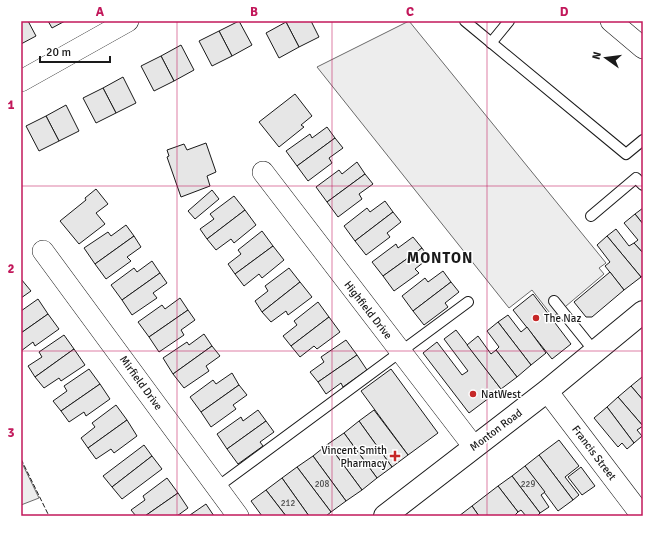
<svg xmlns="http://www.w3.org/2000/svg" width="664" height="537" font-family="Signika,sans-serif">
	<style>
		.built { fill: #ededed; stroke: #6a6a6a }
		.building { fill: #e6e6e6; stroke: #1a1a1a }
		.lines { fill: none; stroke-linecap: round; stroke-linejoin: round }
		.service-casing { stroke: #1a1a1a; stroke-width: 12 }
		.minor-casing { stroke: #1a1a1a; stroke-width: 22 }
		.secondary-casing { stroke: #1a1a1a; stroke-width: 24 }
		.service { stroke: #fff; stroke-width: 10 }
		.minor { stroke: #fff; stroke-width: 21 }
		.secondary { stroke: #fff; stroke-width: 22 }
		.fence { stroke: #1a1a1a; stroke-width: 1; stroke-dasharray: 5 2; stroke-linecap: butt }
		.grid { fill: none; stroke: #c2185b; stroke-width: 1; stroke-opacity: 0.55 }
		.poi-dot { fill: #c62828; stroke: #fff; stroke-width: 1.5 }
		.labels { text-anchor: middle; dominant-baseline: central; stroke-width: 3; stroke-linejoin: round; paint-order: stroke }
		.number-label { font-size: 9px; fill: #4d4d4d }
		.street-label { font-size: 11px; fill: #1a1a1a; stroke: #fff }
		.poi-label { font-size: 11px; fill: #1a1a1a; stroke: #fff; text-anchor: start }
		.district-label { font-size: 15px; font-weight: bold; letter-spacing: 1px; fill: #1a1a1a; stroke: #fff }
		.neatline { fill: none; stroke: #c2185b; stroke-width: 1.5 }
		.grid-label { font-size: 13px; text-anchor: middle; font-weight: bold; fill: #c2185b }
	</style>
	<rect width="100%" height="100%" fill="#fff"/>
	<!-- built -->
	<g class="built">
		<path d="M 409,21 L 606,263 L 599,268 L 604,274 L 553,317 L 532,290 L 509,308 L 317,67 Z"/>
		<path d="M 21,461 L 39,498 L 21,505 Z"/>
	</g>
	<!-- building -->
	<g class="building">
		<path d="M 21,21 L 28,21 L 36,36 L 21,44 Z"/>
		<path d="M 48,21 L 65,21 L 52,28 Z"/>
		<path d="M 239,21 L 252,45 L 232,56 L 219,31 Z"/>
		<path d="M 289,21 L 311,21 L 319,37 L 299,47 L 286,22 Z"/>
		<path d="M 286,22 L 299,47 L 279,58 L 266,33 Z"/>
		<path d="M 219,31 L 232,56 L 212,66 L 199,41 Z"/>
		<path d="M 181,45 L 194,70 L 174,81 L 161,56 Z"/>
		<path d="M 161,56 L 174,81 L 154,91 L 141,66 Z"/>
		<path d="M 123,77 L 136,103 L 116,113 L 103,88 Z"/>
		<path d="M 103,88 L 116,113 L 96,123 L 83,98 Z"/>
		<path d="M 295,94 L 312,116 L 301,125 L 304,127 L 279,147 L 259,122 Z"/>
		<path d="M 66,105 L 79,131 L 59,141 L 46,116 Z"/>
		<path d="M 46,116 L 59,141 L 39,151 L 26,126 Z"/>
		<path d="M 327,127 L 335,138 L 297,166 L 286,151 L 310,134 L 312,138 Z"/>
		<path d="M 335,138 L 343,148 L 329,158 L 332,163 L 308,181 L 297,166 Z"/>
		<path d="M 206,143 L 216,172 L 207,176 L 210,186 L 181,197 L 167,157 L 169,156 L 167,150 L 184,144 L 187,150 Z"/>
		<path d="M 357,162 L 365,174 L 327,202 L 316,187 L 339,170 L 342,174 Z"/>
		<path d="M 365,174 L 373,184 L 359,194 L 362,199 L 338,217 L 327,202 Z"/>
		<path d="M 96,189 L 108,204 L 96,213 L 105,224 L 79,244 L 60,221 L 86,200 L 85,198 Z"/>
		<path d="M 212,190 L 219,199 L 195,219 L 188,211 Z"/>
		<path d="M 234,196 L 245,210 L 207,239 L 200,229 L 214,219 L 210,214 Z"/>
		<path d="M 385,201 L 393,212 L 355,241 L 344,226 L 367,208 L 370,212 Z"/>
		<path d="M 643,208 L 643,224 L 635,214 Z"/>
		<path d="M 245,210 L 256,225 L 234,243 L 231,239 L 216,250 L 207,239 Z"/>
		<path d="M 393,212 L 401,222 L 387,233 L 390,237 L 366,255 L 355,241 Z"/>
		<path d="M 635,214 L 643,224 L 643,253 L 634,243 L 638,240 L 624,223 Z"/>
		<path d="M 126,225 L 134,236 L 95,264 L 84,248 L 108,232 L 111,236 Z"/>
		<path d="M 616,229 L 629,246 L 634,243 L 643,253 L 643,276 L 641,277 L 607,236 Z"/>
		<path d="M 262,231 L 273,246 L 235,274 L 228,264 L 241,254 L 238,250 Z"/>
		<path d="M 134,236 L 141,247 L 127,257 L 131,261 L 106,279 L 95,264 Z"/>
		<path d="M 607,236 L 641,277 L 624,290 L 605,266 L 610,262 L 597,245 Z"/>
		<path d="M 413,237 L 422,248 L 383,276 L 372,262 L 396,244 L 398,248 Z"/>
		<path d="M 273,246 L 284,260 L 262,278 L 259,274 L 244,286 L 235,274 Z"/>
		<path d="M 422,248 L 429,258 L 415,269 L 419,273 L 394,291 L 383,276 Z"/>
		<path d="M 152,261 L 160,273 L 122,300 L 111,285 L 134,268 L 137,272 Z"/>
		<path d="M 289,268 L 300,282 L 262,312 L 255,301 L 268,291 L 265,286 Z"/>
		<path d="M 443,271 L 451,282 L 413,311 L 402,296 L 425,278 L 428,282 Z"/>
		<path d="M 610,272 L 624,290 L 592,317 L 586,317 L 574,302 Z"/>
		<path d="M 160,273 L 167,283 L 153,293 L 157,298 L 132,315 L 122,300 Z"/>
		<path d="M 21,279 L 31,291 L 21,298 Z"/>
		<path d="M 300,282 L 312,297 L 288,315 L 286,311 L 271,322 L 262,312 Z"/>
		<path d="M 451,282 L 459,292 L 445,303 L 448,307 L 424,325 L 413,311 Z"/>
		<path d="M 533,294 L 571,344 L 552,359 L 513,310 Z"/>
		<path d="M 180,298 L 188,310 L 149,337 L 138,322 L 162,305 L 165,309 Z"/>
		<path d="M 38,299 L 48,314 L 21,333 L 21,311 Z"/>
		<path d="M 318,302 L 329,317 L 291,346 L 283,336 L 297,325 L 294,321 Z"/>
		<path d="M 188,310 L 195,320 L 181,330 L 184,335 L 159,352 L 149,337 Z"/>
		<path d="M 48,314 L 59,329 L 35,346 L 33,342 L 21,351 L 21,333 Z"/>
		<path d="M 508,315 L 521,332 L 527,327 L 546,353 L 531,365 L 498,322 Z"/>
		<path d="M 329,317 L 340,332 L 317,349 L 314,346 L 300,357 L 291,346 Z"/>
		<path d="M 498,322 L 531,365 L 517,377 L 496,350 L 499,347 L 487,331 Z"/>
		<path d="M 456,330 L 501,389 L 469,413 L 423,353 L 437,342 L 462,375 L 468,371 L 444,339 Z"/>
		<path d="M 204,334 L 212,346 L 173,374 L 163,358 L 187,342 L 189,345 Z"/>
		<path d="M 64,335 L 74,349 L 35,377 L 28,366 L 42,357 L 39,352 Z"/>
		<path d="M 478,336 L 491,354 L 496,350 L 517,377 L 501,389 L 467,345 Z"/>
		<path d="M 346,340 L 357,355 L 318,382 L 310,372 L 324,362 L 321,357 Z"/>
		<path d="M 212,346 L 220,356 L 206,366 L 209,371 L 184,388 L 173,374 Z"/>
		<path d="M 74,349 L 85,365 L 61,381 L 59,378 L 44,388 L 35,377 Z"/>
		<path d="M 357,355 L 367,370 L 343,387 L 341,383 L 326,394 L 318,382 Z"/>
		<path d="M 89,369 L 100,384 L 61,411 L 53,401 L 67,391 L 64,386 Z"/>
		<path d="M 391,369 L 438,433 L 408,455 L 361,391 Z"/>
		<path d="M 232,373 L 239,385 L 201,412 L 190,397 L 213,380 L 216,384 Z"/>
		<path d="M 642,377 L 643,378 L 643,400 L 631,386 Z"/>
		<path d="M 100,384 L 110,399 L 86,416 L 84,412 L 69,422 L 61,411 Z"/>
		<path d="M 239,385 L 247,395 L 233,405 L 236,409 L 211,427 L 201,412 Z"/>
		<path d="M 631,386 L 643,400 L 643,426 L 618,397 Z"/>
		<path d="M 618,397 L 643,426 L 637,430 L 642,436 L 634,443 L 607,407 Z"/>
		<path d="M 116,405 L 127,420 L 88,448 L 81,438 L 95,427 L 92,423 Z"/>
		<path d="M 607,407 L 634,443 L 627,449 L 622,443 L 618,447 L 594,418 Z"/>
		<path d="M 258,410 L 266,421 L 227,449 L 217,434 L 241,417 L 243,421 Z"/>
		<path d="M 374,410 L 408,455 L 392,467 L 359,421 Z"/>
		<path d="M 127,420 L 137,436 L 114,453 L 111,449 L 96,459 L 88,448 Z"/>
		<path d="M 266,421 L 274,432 L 260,442 L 263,446 L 238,464 L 227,449 Z"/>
		<path d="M 359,421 L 392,467 L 377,478 L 344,433 Z"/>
		<path d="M 344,433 L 377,478 L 362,490 L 328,444 Z"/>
		<path d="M 559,440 L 579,466 L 565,477 L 579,495 L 573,500 L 539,455 Z"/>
		<path d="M 328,444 L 362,490 L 346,501 L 313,456 Z"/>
		<path d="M 144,445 L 152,456 L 112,487 L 103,476 Z"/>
		<path d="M 539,455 L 573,500 L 558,511 L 525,466 Z"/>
		<path d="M 152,456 L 162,469 L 122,499 L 112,487 Z"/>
		<path d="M 313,456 L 346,501 L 331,512 L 297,467 Z"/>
		<path d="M 525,466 L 545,492 L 541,495 L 549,507 L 540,513 L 512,476 Z"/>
		<path d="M 297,467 L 331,512 L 326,516 L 309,516 L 282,478 Z"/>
		<path d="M 581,467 L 595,486 L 582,495 L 568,477 Z"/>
		<path d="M 512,476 L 540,513 L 537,516 L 526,516 L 521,510 L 518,512 L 498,486 Z"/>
		<path d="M 167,478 L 178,493 L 145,516 L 136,516 L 131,510 L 145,500 L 143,496 Z"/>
		<path d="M 282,478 L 309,516 L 286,516 L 266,490 Z"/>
		<path d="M 498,486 L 518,512 L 514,516 L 479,516 L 472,506 Z"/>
		<path d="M 266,490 L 286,516 L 262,516 L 251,501 Z"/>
		<path d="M 178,493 L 188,508 L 177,516 L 145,516 Z"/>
		<path d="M 206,504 L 214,516 L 190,515 Z"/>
		<path d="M 472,506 L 479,516 L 459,516 Z"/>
	</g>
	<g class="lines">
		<!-- service casing -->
		<g class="service-casing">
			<g id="service">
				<path d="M 465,21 L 626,154 L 643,140"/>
				<path d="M 491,43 L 509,21"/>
				<path d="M 591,216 L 636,178 L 643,185"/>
				<path d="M 554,301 L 595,352"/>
				<path d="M 216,488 L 468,302"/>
			</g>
		</g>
		<!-- minor casing -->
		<g class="minor-casing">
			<g id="minor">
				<path d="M 611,21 L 643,48"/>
				<path d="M 21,81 L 128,21"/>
				<path d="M 263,172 L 474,447"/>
				<path d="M 43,251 L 238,516"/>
				<path d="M 547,391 L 642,516"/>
			</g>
		</g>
		<!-- secondary casing -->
		<g class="secondary-casing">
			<path id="secondary" d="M 385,516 L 547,391 L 643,312"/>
		</g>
		<!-- service -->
		<use href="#service" class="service"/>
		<!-- minor -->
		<use href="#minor" class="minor"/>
		<!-- secondary -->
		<use href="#secondary" class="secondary"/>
		<!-- fence -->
		<path class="fence" d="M 21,459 L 49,516"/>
	</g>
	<!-- grid -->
	<path class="grid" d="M 177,21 L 177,516M 332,21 L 332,516M 487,21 L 487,516M 21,186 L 643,186M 21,351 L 643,351"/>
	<!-- markers -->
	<g class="poi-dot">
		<circle cx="536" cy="318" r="4"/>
		<circle cx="473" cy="394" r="4"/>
		<path d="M393 450h4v4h4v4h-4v4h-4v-4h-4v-4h4z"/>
	</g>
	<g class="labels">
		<!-- number labels -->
		<g class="number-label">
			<text x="322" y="484">208</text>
			<text x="528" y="484">229</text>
			<text x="288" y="503">212</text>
		</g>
		<!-- street labels -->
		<g class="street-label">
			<text transform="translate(368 310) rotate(52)">Highfield Drive</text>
			<text transform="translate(141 383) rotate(54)">Mirfield Drive</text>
			<text transform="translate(496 430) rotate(-37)">Monton Road</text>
			<text transform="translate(594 453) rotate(53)">Francis Street</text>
		</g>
		<!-- poi labels -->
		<g class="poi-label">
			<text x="544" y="318">The Naz</text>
			<text x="481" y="394">NatWest</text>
			<text x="387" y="450" text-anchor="end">Vincent Smith<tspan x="387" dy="13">Pharmacy</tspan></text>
		</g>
		<!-- district labels -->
		<g class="district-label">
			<text x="440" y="258">MONTON</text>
		</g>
	</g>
	<!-- border -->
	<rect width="664" height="537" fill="none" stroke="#ffffff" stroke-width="44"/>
	<!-- north arrow -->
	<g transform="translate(606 58) rotate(284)" stroke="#ffffff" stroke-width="3" paint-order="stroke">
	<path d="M0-3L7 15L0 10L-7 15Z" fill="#1a1a1a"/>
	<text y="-6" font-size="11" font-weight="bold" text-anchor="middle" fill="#1a1a1a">N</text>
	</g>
	<!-- scale -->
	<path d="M40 56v6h70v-6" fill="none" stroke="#1a1a1a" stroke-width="2"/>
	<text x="46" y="56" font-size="12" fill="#1a1a1a" stroke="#ffffff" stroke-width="3" paint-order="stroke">20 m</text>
	<rect x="22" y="22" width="620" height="493" class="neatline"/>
	<g class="grid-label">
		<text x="100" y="16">A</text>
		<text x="254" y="16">B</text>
		<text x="410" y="16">C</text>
		<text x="564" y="16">D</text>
		<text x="11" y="109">1</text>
		<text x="11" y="273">2</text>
		<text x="11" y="437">3</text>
	</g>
</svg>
